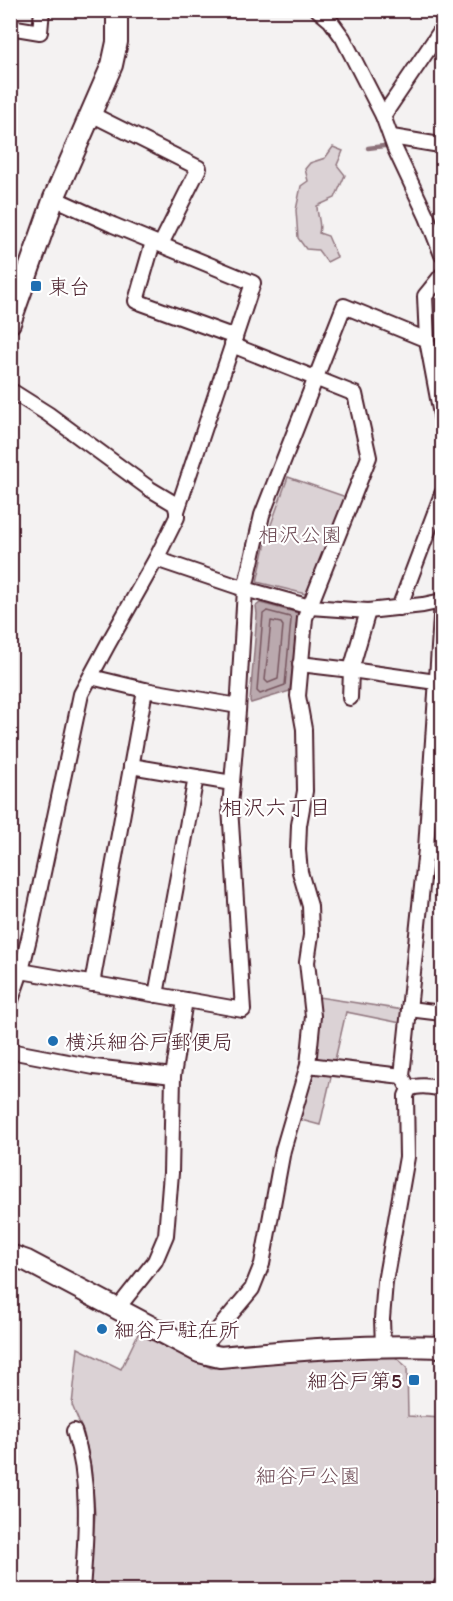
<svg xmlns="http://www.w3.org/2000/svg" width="453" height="1601" font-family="Itim,'Klee One',sans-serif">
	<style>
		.green { fill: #dbd2d5; stroke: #927880; stroke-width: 1.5 }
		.water { fill: #baa9ae; stroke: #8d727a; stroke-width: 1.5 }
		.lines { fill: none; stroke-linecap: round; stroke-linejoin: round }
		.shore { stroke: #77565f; stroke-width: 1.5 }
		.stream { stroke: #8d727a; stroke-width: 4.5 }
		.street-casing { stroke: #4a1f2b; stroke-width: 18 }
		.secondary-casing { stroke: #4a1f2b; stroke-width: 24 }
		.street { stroke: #fff; stroke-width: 14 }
		.secondary { stroke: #fff; stroke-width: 20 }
		.poi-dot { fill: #1f6fb2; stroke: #fff; stroke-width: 2 }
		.labels { text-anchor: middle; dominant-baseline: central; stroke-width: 4.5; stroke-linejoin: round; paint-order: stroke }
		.poi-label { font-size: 21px; fill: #4a1f2b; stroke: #fff; text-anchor: start }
		.park-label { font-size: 21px; fill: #6e4c56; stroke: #fff }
		.neighbourhood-label { font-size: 22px; fill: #4a1f2b; stroke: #fff }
	</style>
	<rect width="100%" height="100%" fill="#f4f2f2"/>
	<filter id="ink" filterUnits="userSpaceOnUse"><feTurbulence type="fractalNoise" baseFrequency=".0167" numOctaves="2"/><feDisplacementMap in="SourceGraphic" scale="12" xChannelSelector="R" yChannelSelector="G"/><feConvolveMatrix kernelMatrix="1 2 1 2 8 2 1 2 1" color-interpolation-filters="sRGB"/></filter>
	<g filter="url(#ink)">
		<!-- green -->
		<g class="green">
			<path d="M 333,147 L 343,151 L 337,165 L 345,175 L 335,198 L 317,206 C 317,217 322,224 319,233 L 328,236 L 337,257 L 327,262 L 318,250 L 306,249 L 298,238 L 296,210 L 301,186 L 308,181 L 305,169 L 310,163 L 325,158 Z"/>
			<path d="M 288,477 L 346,497 L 310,595 L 257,582 L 268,533 Z"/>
			<path d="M 318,997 L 403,1010 L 401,1023 L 346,1012 L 320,1125 L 297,1119 L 319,1008 Z"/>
			<path d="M 138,1334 L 211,1368 L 334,1358 L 394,1356 L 407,1367 L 408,1416 L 442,1418 L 442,1590 L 89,1590 L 95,1514 L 91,1467 L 84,1434 L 72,1405 L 78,1348 L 121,1369 Z"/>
		</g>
		<!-- water -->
		<path class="water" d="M 260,603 L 298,613 L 290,691 L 251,703 L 250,701 L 257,614 L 256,606 Z"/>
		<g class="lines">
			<!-- shore -->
			<g class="shore">
				<path d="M 267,611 L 290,617 L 291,620 L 285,685 L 260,694 L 257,691 L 263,614 Z"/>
				<path d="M 271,621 L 281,623 L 283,626 L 278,679 L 268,683 L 265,680 Z"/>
			</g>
			<!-- stream -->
			<path class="stream" d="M 368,148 L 392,145"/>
			<!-- street casing -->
			<g class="street-casing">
				<g id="street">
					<path d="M 318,10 L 330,20 L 343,38 L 383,116 L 395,149 L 427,217 L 442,255"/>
					<path d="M 10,27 L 40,32 L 42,10"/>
					<path d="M 91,114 L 199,168 L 161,244"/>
					<path d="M 383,116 L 442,29"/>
					<path d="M 392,137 L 440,145"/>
					<path d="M 54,198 L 113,225 L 253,283 L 177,511"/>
					<path d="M 153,242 L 136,301 L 235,337"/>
					<path d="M 442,275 L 425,296 L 427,340 L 442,420"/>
					<path d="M 10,390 L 48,414 L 150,489 L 175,504 L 177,511 L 177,517 L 156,559 L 108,644 L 81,694 L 30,934 L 21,971 L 10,1003"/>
					<path d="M 156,559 L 245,589 L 310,607 L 368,611 L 423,605 L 442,601"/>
					<path d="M 442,601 L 426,849 L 442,858"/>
					<path d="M 399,608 L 442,494"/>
					<path d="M 300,664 L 351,670 L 436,682"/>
					<path d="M 91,677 L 145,690 L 238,706"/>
					<path d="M 350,698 L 351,670 L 368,611"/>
					<path d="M 131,766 L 232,783"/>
					<path d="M 21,971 L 243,1010 L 230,807 L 238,711 L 245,589 L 262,515 L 344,306 L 427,340"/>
					<path d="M 92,984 L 145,690"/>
					<path d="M 156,995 L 196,777"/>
					<path d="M 409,1009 L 442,1013"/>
					<path d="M 10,1051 L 94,1067 L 173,1076"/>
					<path d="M 308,1065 L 402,1076"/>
					<path d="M 409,1089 L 402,1076 L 426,849"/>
					<path d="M 117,1309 L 155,1261 L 166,1235 L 171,1173 L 173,1076 L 185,1000"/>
					<path d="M 383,1346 L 382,1319 L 385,1282 L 407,1157 L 406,1096 L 409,1089 C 420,1084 431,1087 442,1089"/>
					<path d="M 199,1352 L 252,1289 L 262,1264 L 283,1150 L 308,1065 L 313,1016 L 307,962 L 311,935 L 310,906 L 300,872 L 298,850 L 299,825 L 305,791 L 304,729 L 298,696 L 305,618 L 369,457 L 355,394 L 232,345"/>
					<path d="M 74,1431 C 91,1482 86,1537 82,1590"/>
					<path d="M 439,1590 L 442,1584"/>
				</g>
			</g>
			<!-- secondary casing -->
			<g class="secondary-casing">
				<g id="secondary">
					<path d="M 10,323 L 54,198 L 112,65 L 117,42 L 117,10"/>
					<path d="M 10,1255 L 27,1261 L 199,1352 L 220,1357 C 295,1350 367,1344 442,1347"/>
				</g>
			</g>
			<!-- street -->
			<use href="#street" class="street"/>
			<!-- secondary -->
			<use href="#secondary" class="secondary"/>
		</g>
	</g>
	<!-- markers -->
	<g class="poi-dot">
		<rect x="30" y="280" width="12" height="12" rx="3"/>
		<circle cx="53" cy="1041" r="6"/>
		<circle cx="102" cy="1329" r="6"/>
		<rect x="408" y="1374" width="12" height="12" rx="3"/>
	</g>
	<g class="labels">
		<!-- poi labels -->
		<g class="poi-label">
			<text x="48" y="286">東台</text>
			<text x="65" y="1041">横浜細谷戸郵便局</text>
			<text x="114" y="1329">細谷戸駐在所</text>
			<text x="402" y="1380" text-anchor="end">細谷戸第5</text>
		</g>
		<!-- park labels -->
		<g class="park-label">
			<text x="300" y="534">相沢公園</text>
			<text x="308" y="1475">細谷戸公園</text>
		</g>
		<!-- neighbourhood labels -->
		<g class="neighbourhood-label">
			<text x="276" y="807">相沢六丁目</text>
		</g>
	</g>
	<!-- margin -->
	<rect width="453" height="1601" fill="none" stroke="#fff" stroke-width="36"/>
	<rect x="18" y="18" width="417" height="1565" fill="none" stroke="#4a1f2b" stroke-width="2" filter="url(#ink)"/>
</svg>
